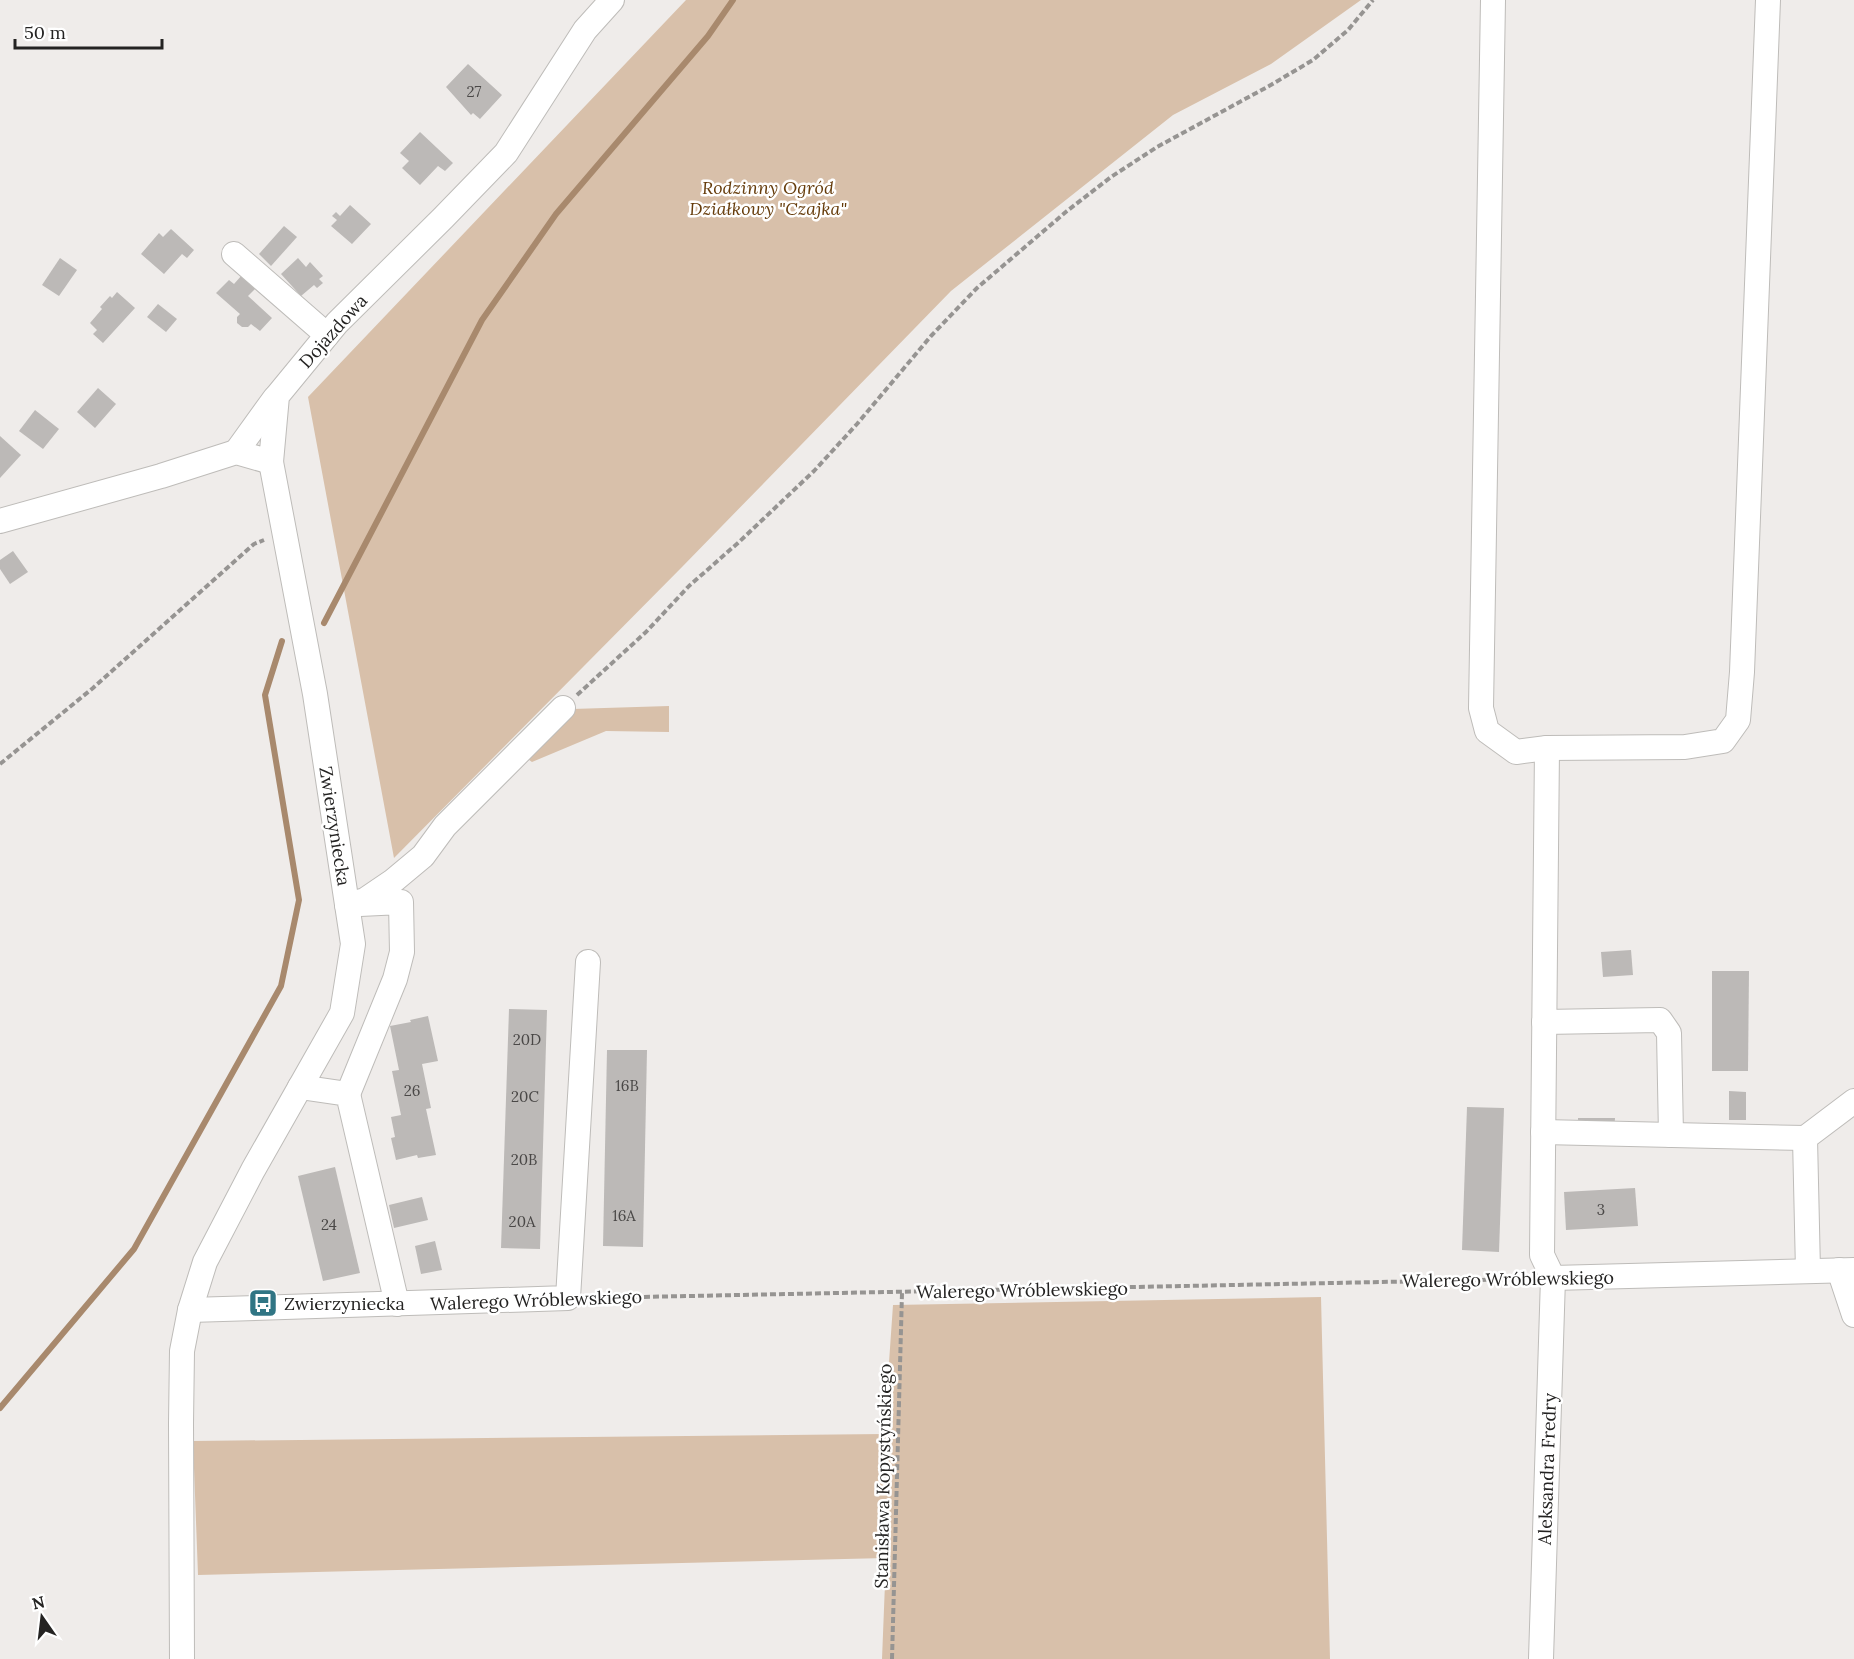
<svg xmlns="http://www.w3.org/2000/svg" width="1854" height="1659" font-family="Lora,serif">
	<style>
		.green { fill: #d8c0aa }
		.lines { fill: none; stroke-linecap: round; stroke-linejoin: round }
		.stream { stroke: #a8896d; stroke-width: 6 }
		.building { fill: #bcb9b7 }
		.minor-casing { stroke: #bebcb9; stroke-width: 26 }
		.path { stroke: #969492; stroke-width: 4; stroke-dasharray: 6 3; stroke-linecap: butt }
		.minor { stroke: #fff; stroke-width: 24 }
		.labels { text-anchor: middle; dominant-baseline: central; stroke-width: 5; stroke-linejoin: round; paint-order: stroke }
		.number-label { font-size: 15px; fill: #4a4847 }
		.park-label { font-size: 18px; font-style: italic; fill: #663c0b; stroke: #fff }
		.street-label { font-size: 18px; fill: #242322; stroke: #fff }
		.poi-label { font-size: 18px; fill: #242322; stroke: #fff; text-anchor: start }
	</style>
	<rect width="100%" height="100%" fill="#efecea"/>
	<!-- green -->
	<g class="green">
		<path d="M 686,0 L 1361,0 L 1271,64 L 1173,115 L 951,291 L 683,566 L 394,858 L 308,397 Z"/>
		<path d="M 669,706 L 669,732 L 606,731 L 532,762 L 525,757 L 572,709 Z"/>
		<path d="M 1321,1297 L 1330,1659 L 882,1659 L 886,1558 L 198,1575 L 193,1441 L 884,1434 L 893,1305 Z"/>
	</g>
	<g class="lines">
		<!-- stream -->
		<g class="stream">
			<path d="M 324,623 L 482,320 L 556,214 L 708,36 L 733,0"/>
			<path d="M 0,1408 L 134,1249 L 281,986 L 299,900 L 265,695 L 282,641"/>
		</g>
	</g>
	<!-- building -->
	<g class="building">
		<path d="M 468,64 L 502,95 L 480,119 L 473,113 L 471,115 L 446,87 Z"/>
		<path d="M 420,132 L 453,163 L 445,171 L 438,166 L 420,185 L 402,168 L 409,161 L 400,153 Z"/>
		<path d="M 350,205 L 371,224 L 352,244 L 331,226 L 337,220 L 332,216 L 336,212 L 340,216 Z"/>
		<path d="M 284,226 L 297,237 L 271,266 L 259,254 Z"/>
		<path d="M 171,229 L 194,250 L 187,258 L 182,254 L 164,274 L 141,254 L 159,233 L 163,237 Z"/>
		<path d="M 60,258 L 77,270 L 59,296 L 42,285 Z"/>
		<path d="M 298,258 L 306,267 L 310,262 L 323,276 L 319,279 L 323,283 L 317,288 L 314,285 L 301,296 L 281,274 Z"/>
		<path d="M 242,275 L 256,288 L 248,296 L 272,318 L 260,331 L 251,324 L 248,327 L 242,327 L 237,323 L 237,317 L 240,314 L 216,293 L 229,280 L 234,284 Z"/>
		<path d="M 117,292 L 135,308 L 103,343 L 93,334 L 97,330 L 90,323 L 102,309 L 100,307 L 110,296 L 112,298 Z"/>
		<path d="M 158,304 L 177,319 L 166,332 L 147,317 Z"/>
		<path d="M 98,388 L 116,404 L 95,428 L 77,412 Z"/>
		<path d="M 35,410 L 59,429 L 43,449 L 19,431 Z"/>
		<path d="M 0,436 L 21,455 L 0,478 Z"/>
		<path d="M 13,551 L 28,572 L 10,584 L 0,569 L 0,560 Z"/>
		<path d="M 1631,950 L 1633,975 L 1603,977 L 1601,952 Z"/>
		<path d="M 1712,971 L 1749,971 L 1748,1071 L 1712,1071 Z"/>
		<path d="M 509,1009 L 547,1010 L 540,1249 L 501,1248 Z"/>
		<path d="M 428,1016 L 438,1061 L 422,1064 L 431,1108 L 426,1109 L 436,1155 L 418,1158 L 417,1155 L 396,1160 L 391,1138 L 395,1137 L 391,1117 L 401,1115 L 392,1071 L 399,1070 L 390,1026 L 411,1022 L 410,1020 Z"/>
		<path d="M 607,1050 L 647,1050 L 643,1247 L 603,1246 Z"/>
		<path d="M 1729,1091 L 1746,1092 L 1746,1120 L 1729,1120 Z"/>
		<path d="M 1467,1107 L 1504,1108 L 1499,1252 L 1462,1250 Z"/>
		<path d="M 1578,1118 L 1615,1118 L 1614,1131 L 1578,1132 Z"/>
		<path d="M 335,1167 L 360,1273 L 323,1281 L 298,1176 Z"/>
		<path d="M 1635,1188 L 1638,1226 L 1566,1230 L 1564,1192 Z"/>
		<path d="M 422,1197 L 428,1220 L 394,1228 L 389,1205 Z"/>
		<path d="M 435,1241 L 442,1270 L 421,1274 L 415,1246 Z"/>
	</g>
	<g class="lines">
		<!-- minor casing -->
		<g class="minor-casing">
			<g id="minor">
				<path d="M 1493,0 L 1481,708 L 1487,731 L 1516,752 L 1547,748 L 1685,747 L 1723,741 L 1738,720 L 1742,672 L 1768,0"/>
				<path d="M 234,254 L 327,335"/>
				<path d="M 236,452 L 275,398"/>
				<path d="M 0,521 L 161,476 L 236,452 L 271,462 L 277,396 L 337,323 L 443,218 L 506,153 L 585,30 L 612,0"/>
				<path d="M 347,905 L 365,900 L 393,881 L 423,856 L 445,826 L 563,708"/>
				<path d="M 1544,1022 L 1660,1020 L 1669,1033 L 1671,1135"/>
				<path d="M 300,1087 L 348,1094 L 397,1304"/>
				<path d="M 348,1094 L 395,979 L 402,952 L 401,902 L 360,904"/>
				<path d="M 1543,1132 L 1805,1138"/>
				<path d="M 1839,1270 L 1854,1315"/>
				<path d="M 1808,1271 L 1805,1138 L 1854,1101"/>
				<path d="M 1553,1278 L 1854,1270"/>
				<path d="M 190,1310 L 568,1298 L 588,962"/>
				<path d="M 182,1659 L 181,1423 L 182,1351 L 190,1310 L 205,1262 L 253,1170 L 342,1013 L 353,944 L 315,694 L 271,462"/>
				<path d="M 1541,1659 L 1553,1278 L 1542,1255 L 1547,748"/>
			</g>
		</g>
		<!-- path -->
		<g class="path">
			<path d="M 577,695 L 646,632 L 689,586 L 739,542 L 814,471 L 857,424 L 931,336 L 977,288 L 1067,211 L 1111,177 L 1157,147 L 1269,86 L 1313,60 L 1348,30 L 1373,0"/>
			<path d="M 0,764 L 93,688 L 254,544 L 264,540"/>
			<path d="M 590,1298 L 1530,1279"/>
			<path d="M 892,1659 L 902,1293"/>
		</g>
		<!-- minor -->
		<use href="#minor" class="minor"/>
	</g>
	<!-- icons -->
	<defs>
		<g id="bus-square" transform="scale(1.5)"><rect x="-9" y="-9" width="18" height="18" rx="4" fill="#307584" stroke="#fff"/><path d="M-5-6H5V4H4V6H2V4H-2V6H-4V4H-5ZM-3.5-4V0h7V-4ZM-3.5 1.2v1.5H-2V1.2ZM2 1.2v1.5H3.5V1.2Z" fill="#fff"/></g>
	</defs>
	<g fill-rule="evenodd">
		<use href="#bus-square" x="263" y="1303"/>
	</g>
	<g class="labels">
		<!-- number labels -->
		<g class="number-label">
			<text x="474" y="91">27</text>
			<text x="527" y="1039">20D</text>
			<text x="627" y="1085">16B</text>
			<text x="412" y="1090">26</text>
			<text x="525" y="1096">20C</text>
			<text x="524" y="1159">20B</text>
			<text x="1601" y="1209">3</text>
			<text x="624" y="1215">16A</text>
			<text x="522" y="1221">20A</text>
			<text x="329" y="1224">24</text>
		</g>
		<!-- park labels -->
		<g class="park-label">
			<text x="768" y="187">Rodzinny Ogród<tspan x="768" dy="21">Działkowy "Czajka"</tspan></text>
		</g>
		<!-- street labels -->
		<g class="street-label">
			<text transform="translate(333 331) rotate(-48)">Dojazdowa</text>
			<text transform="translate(335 826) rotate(81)">Zwierzyniecka</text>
			<text transform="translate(1508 1279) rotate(-1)">Walerego Wróblewskiego</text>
			<text transform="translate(1022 1290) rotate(-1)">Walerego Wróblewskiego</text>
			<text transform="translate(536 1300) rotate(-2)">Walerego Wróblewskiego</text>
			<text transform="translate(1547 1469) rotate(-88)">Aleksandra Fredry</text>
			<text transform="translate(883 1476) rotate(-89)">Stanisława Kopystyńskiego</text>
		</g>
		<!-- poi labels -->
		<g class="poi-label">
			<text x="284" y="1303">Zwierzyniecka</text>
		</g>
	</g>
	<!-- north arrow -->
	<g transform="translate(42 1617) rotate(346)" stroke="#ffffff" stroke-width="4.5" paint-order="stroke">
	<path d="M0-4.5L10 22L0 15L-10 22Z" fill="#242322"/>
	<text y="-9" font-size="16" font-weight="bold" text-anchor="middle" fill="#242322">N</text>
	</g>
	<!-- scale -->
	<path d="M15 39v9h147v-9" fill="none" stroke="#242322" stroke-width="3"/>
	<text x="24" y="39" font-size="18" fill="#242322" stroke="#ffffff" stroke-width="4.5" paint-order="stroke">50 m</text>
</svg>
